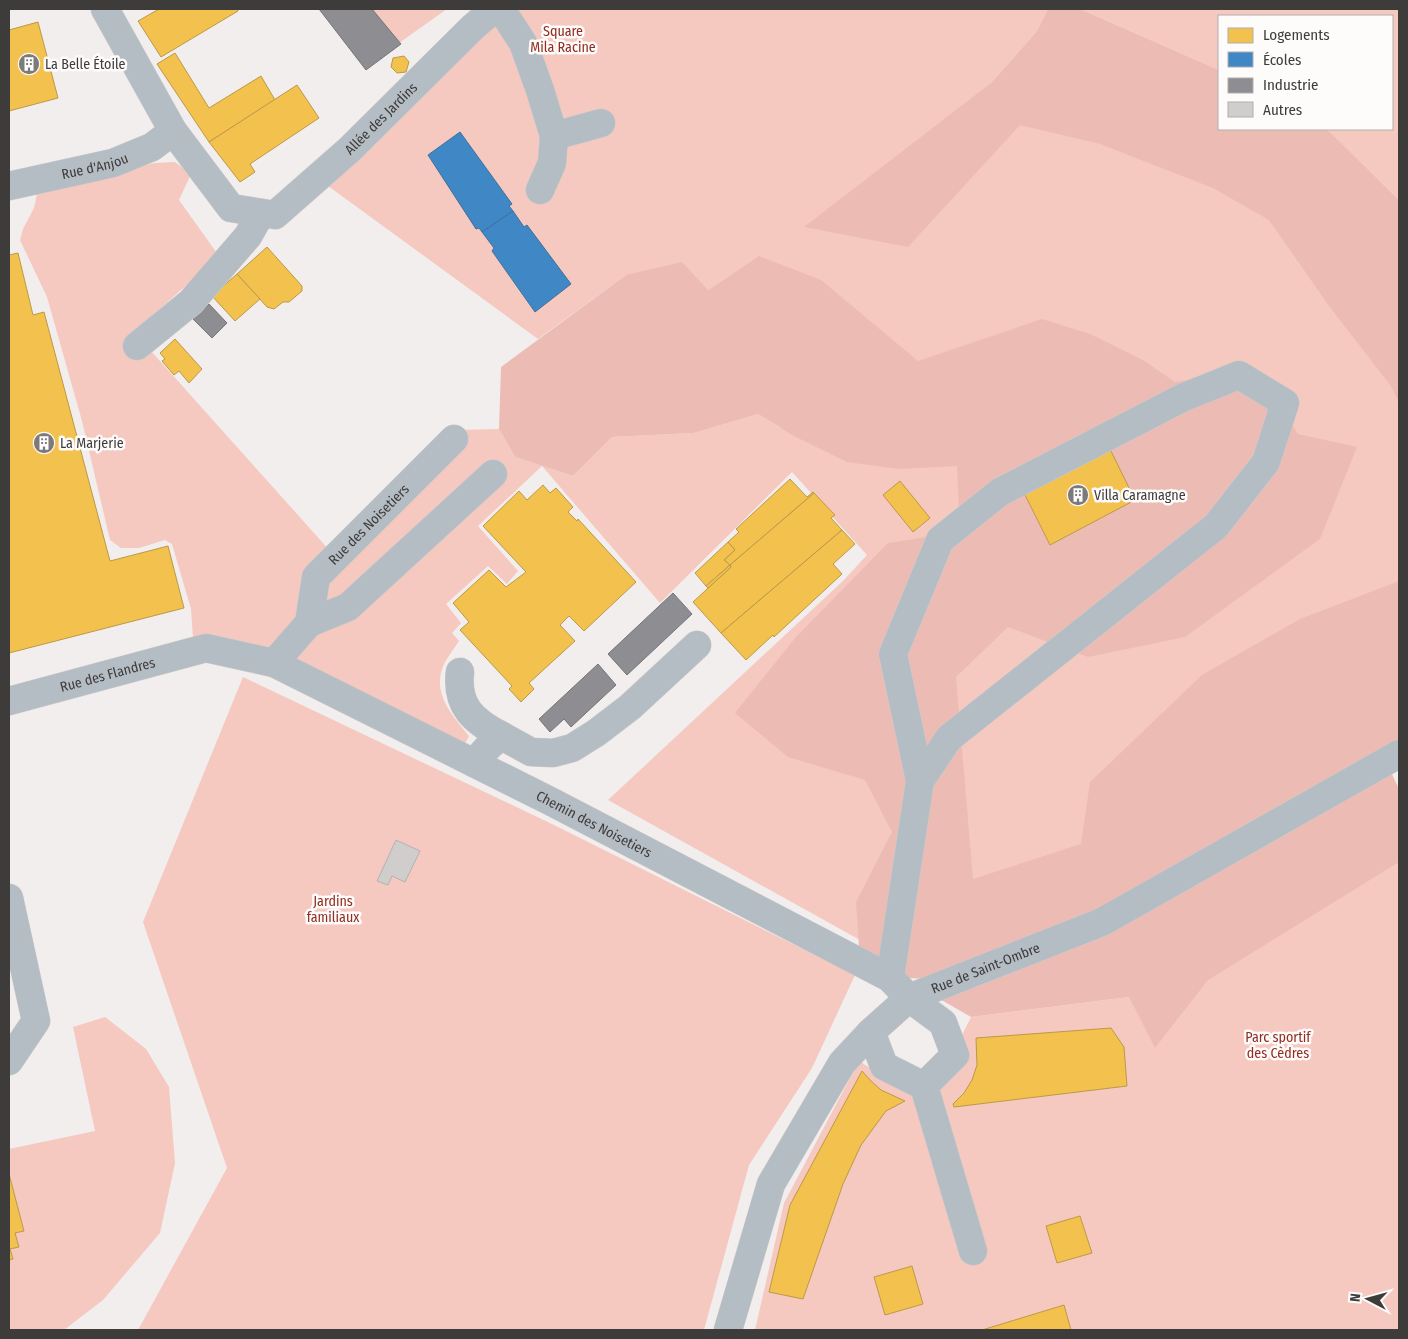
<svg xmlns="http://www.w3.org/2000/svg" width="1408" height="1339" font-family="'Fira Sans Condensed',sans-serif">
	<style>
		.green { fill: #f5c8c0 }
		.forest { fill: #ecbcb4 }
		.homes { fill: #f2c14e; stroke: #bc9948 }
		.schools { fill: #3f88c5; stroke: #3f719c }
		.industry { fill: #8d8d92; stroke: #757478 }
		.building { fill: #d0cecd; stroke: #b4b2b1 }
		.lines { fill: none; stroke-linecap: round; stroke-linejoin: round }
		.minor-casing { stroke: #cdcbca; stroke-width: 29 }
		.minor { stroke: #b5bdc4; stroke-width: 28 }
		.labels { text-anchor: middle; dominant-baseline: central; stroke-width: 5; stroke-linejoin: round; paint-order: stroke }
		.park-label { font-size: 14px; fill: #902d21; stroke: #fefbfb }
		.poi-label { font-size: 14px; fill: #3e3b3b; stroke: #fefbfb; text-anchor: start }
		.street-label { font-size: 14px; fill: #3e3b3b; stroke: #fefbfb }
	</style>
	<rect width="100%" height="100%" fill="#f2eeed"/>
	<!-- green -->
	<g class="green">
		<path d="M 372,9 L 447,9 L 399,43 Z"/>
		<path d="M 507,9 L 1048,9 L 1037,31 L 991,83 L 1219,148 L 1399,329 L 1399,733 L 914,970 L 608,800 L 844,580 L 867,555 L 792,472 L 660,603 L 542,466 L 478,526 L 518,571 L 507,584 L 488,566 L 446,604 L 461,623 L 452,633 L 459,641 C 454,649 448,656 444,664 C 431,693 452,715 469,736 L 463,747 L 193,638 L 191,609 L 172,544 L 165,540 L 139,548 L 121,548 L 110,540 L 82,421 L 47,297 L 20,240 L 23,229 L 34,208 L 38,189 L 155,163 L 175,162 L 191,174 L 179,200 L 219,256 L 134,332 L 331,552 L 453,430 L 499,429 L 515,457 L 573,476 L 612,437 L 694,433 L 758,414 L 780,428 L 679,311 L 759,256 L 708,290 L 626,275 L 538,339 L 324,183 Z"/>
		<path d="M 1080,9 L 1399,9 L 1399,200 L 1327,129 L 1392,129 L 1392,16 L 1219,16 L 1219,70 Z"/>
		<path d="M 243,677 L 554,825 L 855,975 L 812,1068 L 749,1165 L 704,1330 L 138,1330 L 227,1168 L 143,922 Z"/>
		<path d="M 1399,796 L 1399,1330 L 755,1330 L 784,1203 L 859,1061 L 912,1094 L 936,1088 L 971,1017 L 1129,997 L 1177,927 Z"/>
		<path d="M 105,1017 L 146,1049 L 169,1087 L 175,1163 L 160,1233 L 103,1300 L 64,1330 L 9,1330 L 9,1260 L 13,1259 L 10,1249 L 19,1246 L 15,1233 L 24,1230 L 9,1174 L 9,1149 L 95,1131 L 73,1027 Z"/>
	</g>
	<!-- forest -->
	<g class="forest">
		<path d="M 1048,9 L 1080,9 L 1219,70 L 1219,129 L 1327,129 L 1399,200 L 1399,403 L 1391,386 L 1329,306 L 1269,220 L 1213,188 L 1100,144 L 1020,125 L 908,247 L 804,227 L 991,83 L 1037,31 Z"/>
		<path d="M 759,256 L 821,280 L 918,361 L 1042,319 L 1090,334 L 1143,360 L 1175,382 L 1256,369 L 1298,434 L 1357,447 L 1320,539 L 1185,637 L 1088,657 L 1008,627 L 956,677 L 973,879 L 1081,844 L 1090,782 L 1202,675 L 1300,619 L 1399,581 L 1399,745 L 1109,908 L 930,979 L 908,978 L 859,947 L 856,902 L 892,832 L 865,780 L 788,757 L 735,713 L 796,637 L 888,543 L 960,532 L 957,466 L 899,469 L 847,462 L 792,435 L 758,414 L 694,433 L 612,437 L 573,476 L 515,457 L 499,429 L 501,367 L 626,275 L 682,262 L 708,290 Z"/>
		<path d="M 1392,774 L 1399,789 L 1399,862 L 1208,980 L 1155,1048 L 1129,997 L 971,1017 L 931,994 Z"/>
	</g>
	<!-- homes -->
	<g class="homes">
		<path d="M 159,9 L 237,9 L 238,11 L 161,57 L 138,21 Z"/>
		<path d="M 38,22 L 58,98 L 9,111 L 9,30 Z"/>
		<path d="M 175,53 L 209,108 L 261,76 L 275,100 L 209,142 L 157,64 Z"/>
		<path d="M 404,56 L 409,62 L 406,72 L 397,73 L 391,67 L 393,58 Z"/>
		<path d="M 297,85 L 319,118 L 250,164 L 255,172 L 240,182 L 209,142 Z"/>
		<path d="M 267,247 L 302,286 L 302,291 L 289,302 L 283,302 L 274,309 L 267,307 L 237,274 Z"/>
		<path d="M 18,253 L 33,315 L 44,312 L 110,561 L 168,546 L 184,608 L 9,653 L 9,255 Z"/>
		<path d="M 237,274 L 260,299 L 235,321 L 212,296 Z"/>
		<path d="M 175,339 L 202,369 L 189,383 L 179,371 L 174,375 L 162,361 L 165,359 L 160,353 Z"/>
		<path d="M 1108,445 L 1135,500 L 1050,545 L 1022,489 Z"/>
		<path d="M 790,479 L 807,497 L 813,492 L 814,493 L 730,565 L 724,560 L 735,550 L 728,542 L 739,532 L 736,529 Z"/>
		<path d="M 900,481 L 930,518 L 913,532 L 883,495 Z"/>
		<path d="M 543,485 L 550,493 L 556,488 L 573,507 L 568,512 L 577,521 L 578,519 L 636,582 L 584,631 L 569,616 L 560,625 L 575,641 L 529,683 L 534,689 L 521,702 L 509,689 L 512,686 L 460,630 L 469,622 L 453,603 L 489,570 L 506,587 L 526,572 L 483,526 L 519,491 L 527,500 Z"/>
		<path d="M 814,493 L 835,515 L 831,518 L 842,530 L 721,633 L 693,602 L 731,567 L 730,565 Z"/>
		<path d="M 842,530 L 855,544 L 833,564 L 842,574 L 774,637 L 773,635 L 746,660 L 721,633 Z"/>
		<path d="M 728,542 L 735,550 L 724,560 L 730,565 L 706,586 L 695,573 Z"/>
		<path d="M 730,565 L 731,567 L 708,588 L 706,586 Z"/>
		<path d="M 1111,1028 L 1124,1047 L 1127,1086 L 954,1107 L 953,1104 L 964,1093 L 972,1080 L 977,1065 L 976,1038 Z"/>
		<path d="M 862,1071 L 871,1081 L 881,1090 L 905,1101 L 886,1111 L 861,1145 L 843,1184 L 803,1299 L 769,1292 L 790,1205 Z"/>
		<path d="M 9,1174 L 24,1231 L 15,1233 L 19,1247 L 10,1249 L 13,1259 L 9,1260 Z"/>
		<path d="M 1080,1216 L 1092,1253 L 1057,1263 L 1046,1226 Z"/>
		<path d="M 912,1266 L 923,1304 L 885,1315 L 874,1277 Z"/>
		<path d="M 1064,1305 L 1071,1330 L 982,1330 Z"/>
	</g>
	<!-- schools -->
	<g class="schools">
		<path d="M 460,132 L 512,204 L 509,206 L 513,211 L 482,232 L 479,228 L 476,229 L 428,155 Z"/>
		<path d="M 513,211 L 524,227 L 527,225 L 571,284 L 535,312 L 492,251 L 494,248 L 482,232 Z"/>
	</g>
	<!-- industry -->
	<g class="industry">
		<path d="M 319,9 L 372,9 L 401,44 L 366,70 Z"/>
		<path d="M 209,304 L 227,323 L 212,338 L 193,319 Z"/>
		<path d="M 673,593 L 692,614 L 627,675 L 608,654 Z"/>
		<path d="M 598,664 L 616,685 L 571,727 L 564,719 L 550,732 L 539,719 Z"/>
	</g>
	<!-- building -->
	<path class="building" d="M 396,840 L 420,851 L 405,882 L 392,876 L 388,885 L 377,881 Z"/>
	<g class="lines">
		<!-- minor casing -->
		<g class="minor-casing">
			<g id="minor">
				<path id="s1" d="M 105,9 L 173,131 L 231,208 L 275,215 L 349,150 L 472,28 L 494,9"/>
				<path d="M 501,9 L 523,43 L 540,90 L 554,136 L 552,163 L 540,190"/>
				<path d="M 554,136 L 601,123"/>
				<path id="s2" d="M 9,186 L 113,163 L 152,147 L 173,131"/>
				<path d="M 137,346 L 191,302 L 248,236 L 261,213"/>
				<path id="s3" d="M 309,623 L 316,577 L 454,439"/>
				<path d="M 274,663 L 309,623 L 348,607 L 493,474"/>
				<path d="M 460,672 C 456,706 473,721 502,736"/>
				<path id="s4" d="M 9,701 L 206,648 L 274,663 L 550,801 L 890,978 L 909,998 L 943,1023 L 955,1055 L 924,1086 L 884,1066 L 871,1032"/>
				<path d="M 474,763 L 490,745 L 502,736 L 531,752 L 553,753 L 572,748 L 596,733 L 630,707 L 697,645"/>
				<path d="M 9,898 L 36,1021 L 9,1061"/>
				<path d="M 890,978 L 920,781 L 893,654 L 940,540 L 1000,492 L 1182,398 L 1239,375 L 1285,403 L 1266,462 L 1216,526 L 949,738 L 920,781"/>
				<path d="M 924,1086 L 973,1251"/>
				<path id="s5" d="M 728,1330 L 771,1184 L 842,1063 L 871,1032 L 909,998 L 1102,922 L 1399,754"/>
			</g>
		</g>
		<!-- minor -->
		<use href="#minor" class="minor"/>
	</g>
	<!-- icons -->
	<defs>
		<g id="building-disc" transform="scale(1.125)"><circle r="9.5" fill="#7d7a79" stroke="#fefbfb"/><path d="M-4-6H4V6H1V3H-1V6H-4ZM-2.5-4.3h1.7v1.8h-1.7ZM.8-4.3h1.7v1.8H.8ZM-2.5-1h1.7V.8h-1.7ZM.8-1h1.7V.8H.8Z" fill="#fff"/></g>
	</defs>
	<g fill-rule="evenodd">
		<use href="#building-disc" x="29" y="64"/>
		<use href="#building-disc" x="44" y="443"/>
		<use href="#building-disc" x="1078" y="495"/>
	</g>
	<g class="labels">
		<!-- park labels -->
		<g class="park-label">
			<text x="563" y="31">Square<tspan x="563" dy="16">Mila Racine</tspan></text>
			<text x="333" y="901">Jardins<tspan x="333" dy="16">familiaux</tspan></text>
			<text x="1278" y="1037">Parc sportif<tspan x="1278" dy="16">des Cèdres</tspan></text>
		</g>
		<!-- poi labels -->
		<g class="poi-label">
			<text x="45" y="64">La Belle Étoile</text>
			<text x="60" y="443">La Marjerie</text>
			<text x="1094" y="495">Villa Caramagne</text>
		</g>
		<!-- street labels -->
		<g class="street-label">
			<text stroke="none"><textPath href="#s1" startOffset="424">Allée des Jardins</textPath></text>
			<text stroke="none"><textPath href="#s2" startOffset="88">Rue d'Anjou</textPath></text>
			<text stroke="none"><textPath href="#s3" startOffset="121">Rue des Noisetiers</textPath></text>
			<text stroke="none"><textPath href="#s4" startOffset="102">Rue des Flandres</textPath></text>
			<text stroke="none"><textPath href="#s4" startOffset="632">Chemin des Noisetiers</textPath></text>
			<text stroke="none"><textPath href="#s5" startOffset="468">Rue de Saint-Ombre</textPath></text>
		</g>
	</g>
	<!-- border -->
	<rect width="1408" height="1339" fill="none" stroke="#3e3b3b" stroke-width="20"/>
	<!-- legend -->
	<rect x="1218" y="15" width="175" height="115" fill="#fefbfb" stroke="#b1aeae"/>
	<rect x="1228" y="28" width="25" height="15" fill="#f2c14e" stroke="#b1aeae"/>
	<text x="1263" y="40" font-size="15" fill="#3e3b3b">Logements</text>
	<rect x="1228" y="52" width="25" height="15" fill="#3f88c5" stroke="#b1aeae"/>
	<text x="1263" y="65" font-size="15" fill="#3e3b3b">Écoles</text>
	<rect x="1228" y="78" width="25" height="15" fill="#8d8d92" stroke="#b1aeae"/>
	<text x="1263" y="90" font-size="15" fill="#3e3b3b">Industrie</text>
	<rect x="1228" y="102" width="25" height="15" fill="#d0cecd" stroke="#b1aeae"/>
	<text x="1263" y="115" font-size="15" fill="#3e3b3b">Autres</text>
	<!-- north arrow -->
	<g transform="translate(1368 1299) rotate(276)" stroke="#fefbfb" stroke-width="4" paint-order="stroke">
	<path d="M0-4L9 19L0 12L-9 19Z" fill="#3e3b3b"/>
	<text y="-8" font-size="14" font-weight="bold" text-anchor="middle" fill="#3e3b3b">N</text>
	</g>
</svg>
